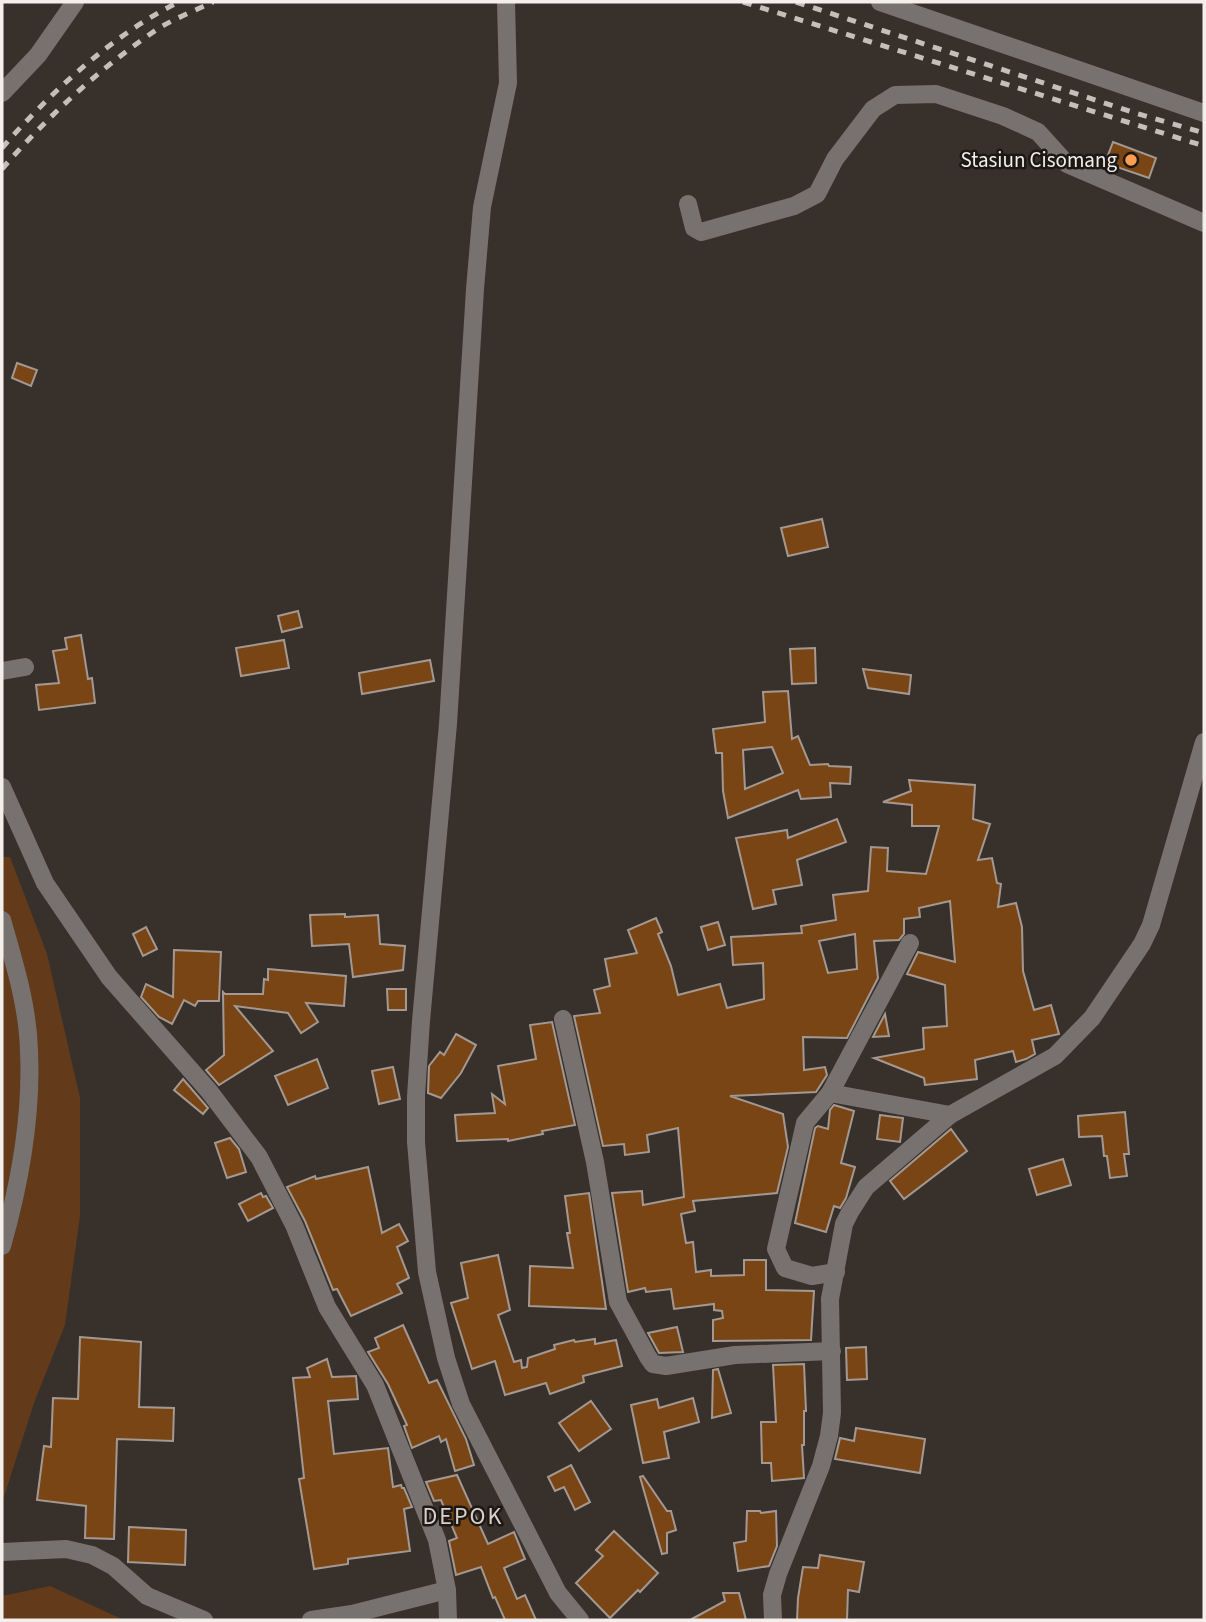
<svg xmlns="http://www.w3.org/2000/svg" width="1206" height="1622" font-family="'Source Sans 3',sans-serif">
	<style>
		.green { fill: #633b1a }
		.building { fill: #7a4514; stroke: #a39992; stroke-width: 2; fill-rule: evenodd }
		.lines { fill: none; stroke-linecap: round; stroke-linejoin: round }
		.minor { stroke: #77726f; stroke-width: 18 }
		.rail { stroke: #c5bfba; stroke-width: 5; stroke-dasharray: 9 9; stroke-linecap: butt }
		.poi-dot { fill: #fb9e51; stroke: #1c1816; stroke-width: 2.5 }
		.labels { text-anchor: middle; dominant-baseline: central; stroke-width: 5; stroke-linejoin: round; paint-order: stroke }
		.poi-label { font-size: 21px; fill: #f5efeb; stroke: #1c1816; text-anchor: end }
		.quarter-label { font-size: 24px; letter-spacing: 2px; fill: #dad0c8; stroke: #1c1816 }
	</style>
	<rect width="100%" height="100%" fill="#38302a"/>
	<!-- green -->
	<g class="green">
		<path d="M 2,857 L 10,857 L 47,954 L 80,1098 L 80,1216 L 65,1325 L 34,1403 L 2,1503 Z"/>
		<path d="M 50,1586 L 124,1620 L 2,1620 L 2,1596 Z"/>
	</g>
	<!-- building -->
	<g class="building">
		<path d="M 1113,142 L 1156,158 L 1149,178 L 1105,163 Z"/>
		<path d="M 17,363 L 37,370 L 31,386 L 12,378 Z"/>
		<path d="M 822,519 L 828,547 L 788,556 L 781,528 Z"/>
		<path d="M 298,611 L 302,627 L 282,632 L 278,616 Z"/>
		<path d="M 81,635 L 88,679 L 92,678 L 95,703 L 39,710 L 36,685 L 59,683 L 53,651 L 67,649 L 65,638 Z"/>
		<path d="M 284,640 L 289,668 L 241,676 L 236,648 Z"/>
		<path d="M 815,648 L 816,683 L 792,684 L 790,649 Z"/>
		<path d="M 430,660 L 434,681 L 362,694 L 359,673 Z"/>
		<path d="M 863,669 L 911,675 L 909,694 L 868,688 Z"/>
		<path d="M 788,691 L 792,739 L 798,736 L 810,765 L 828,764 L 829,766 L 851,767 L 850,784 L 830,783 L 831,797 L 801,799 L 798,790 L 728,818 L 723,791 L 722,753 L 716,753 L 713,729 L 765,722 L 763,692 ZM 772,747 L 783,773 L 745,789 L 743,750 Z"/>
		<path d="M 909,780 L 975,785 L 973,819 L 990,824 L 978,860 L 992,858 L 997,883 L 1001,884 L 998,907 L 1016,903 L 1022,927 L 1023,971 L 1034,1010 L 1051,1005 L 1059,1034 L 1032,1040 L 1035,1054 L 1026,1059 L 1016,1062 L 1013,1051 L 975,1060 L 977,1079 L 925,1085 L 924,1078 L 874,1058 L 924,1049 L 923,1028 L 947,1026 L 945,985 L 907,974 L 918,952 L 955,962 L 950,901 L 919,908 L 920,917 L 904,919 L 904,934 L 899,940 L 874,941 L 878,978 L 847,1038 L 803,1037 L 804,1070 L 825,1067 L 827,1075 L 816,1092 L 730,1096 L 783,1114 L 788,1147 L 777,1193 L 693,1201 L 695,1211 L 681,1214 L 686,1243 L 693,1242 L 696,1272 L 711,1270 L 711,1276 L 744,1275 L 744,1260 L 766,1260 L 766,1290 L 814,1291 L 811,1340 L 713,1341 L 713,1320 L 723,1318 L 722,1311 L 714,1310 L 714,1304 L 674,1309 L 671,1289 L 646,1292 L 645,1288 L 628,1292 L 612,1193 L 642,1191 L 643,1205 L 684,1197 L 678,1128 L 647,1135 L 649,1152 L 625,1155 L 624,1144 L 603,1146 L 574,1016 L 600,1013 L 594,990 L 610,986 L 605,959 L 637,953 L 628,930 L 656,918 L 662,932 L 658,934 L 671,966 L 678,995 L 720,984 L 727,1008 L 764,999 L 763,963 L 733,965 L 731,937 L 802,933 L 801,926 L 836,920 L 833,895 L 868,891 L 871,847 L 888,848 L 887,871 L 926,874 L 939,826 L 912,826 L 912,805 L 883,802 L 911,791 ZM 855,934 L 857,969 L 828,973 L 819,941 Z"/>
		<path d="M 837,819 L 846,842 L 797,860 L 802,885 L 773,890 L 776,904 L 753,909 L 736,838 L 787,830 L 788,838 Z"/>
		<path d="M 345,914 L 345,917 L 378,915 L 380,944 L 405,946 L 403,970 L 353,977 L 349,944 L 312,946 L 310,915 Z"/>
		<path d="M 718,922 L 725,945 L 708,950 L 701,927 Z"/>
		<path d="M 146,927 L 157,949 L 143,956 L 133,934 Z"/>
		<path d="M 174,950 L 221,952 L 219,1001 L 198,1001 L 195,1006 L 184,1000 L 172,1024 L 159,1017 L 141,997 L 146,984 L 173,997 Z"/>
		<path d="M 268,969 L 346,976 L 344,1006 L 306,1003 L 318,1022 L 301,1033 L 288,1013 L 235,1006 L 273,1051 L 219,1085 L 206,1070 L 224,1055 L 223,992 L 225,994 L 263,994 L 264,979 L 268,980 Z"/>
		<path d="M 387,989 L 406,989 L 406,1010 L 388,1010 Z"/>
		<path d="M 885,1014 L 889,1036 L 873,1037 Z"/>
		<path d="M 552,1022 L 575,1125 L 542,1131 L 543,1134 L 508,1141 L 508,1139 L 457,1141 L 455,1115 L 495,1113 L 492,1094 L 505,1104 L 498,1066 L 536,1059 L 530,1025 Z"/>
		<path d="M 456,1034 L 476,1045 L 461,1073 L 441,1098 L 428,1093 L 429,1066 L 440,1052 L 444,1055 Z"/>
		<path d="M 317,1059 L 328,1088 L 288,1105 L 275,1076 Z"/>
		<path d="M 393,1067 L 400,1099 L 379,1104 L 372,1071 Z"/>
		<path d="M 183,1079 L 208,1108 L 203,1114 L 174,1090 Z"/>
		<path d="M 834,1105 L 854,1111 L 841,1163 L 855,1167 L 846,1198 L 840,1208 L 834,1206 L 826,1232 L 795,1223 L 815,1128 L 818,1126 L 828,1129 L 830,1110 Z"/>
		<path d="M 1125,1112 L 1129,1154 L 1124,1154 L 1127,1176 L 1110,1178 L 1107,1156 L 1104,1156 L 1102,1136 L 1079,1137 L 1078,1116 Z"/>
		<path d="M 880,1115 L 903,1118 L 900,1142 L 877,1139 Z"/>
		<path d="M 951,1129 L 967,1151 L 904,1199 L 890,1181 Z"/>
		<path d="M 230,1138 L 239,1149 L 246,1172 L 227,1178 L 215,1143 Z"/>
		<path d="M 1063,1159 L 1071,1185 L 1037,1195 L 1029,1169 Z"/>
		<path d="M 368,1167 L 382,1233 L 399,1224 L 408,1241 L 397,1247 L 409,1278 L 397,1284 L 402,1293 L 351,1316 L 337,1289 L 333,1290 L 305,1221 L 287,1187 L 315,1176 L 316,1179 Z"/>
		<path d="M 261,1193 L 263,1197 L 266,1196 L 273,1208 L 248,1221 L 239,1204 Z"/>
		<path d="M 589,1193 L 606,1309 L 529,1306 L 530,1266 L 573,1268 L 567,1233 L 570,1233 L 565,1196 Z"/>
		<path d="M 498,1255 L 510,1310 L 498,1315 L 514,1362 L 521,1360 L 522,1368 L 527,1367 L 528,1358 L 555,1349 L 554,1345 L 574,1340 L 575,1342 L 595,1339 L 595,1344 L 616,1340 L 622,1366 L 583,1376 L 584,1382 L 550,1394 L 546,1383 L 505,1395 L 495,1361 L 472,1369 L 451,1303 L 468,1298 L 461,1263 Z"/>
		<path d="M 403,1325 L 429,1383 L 437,1380 L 466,1439 L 474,1465 L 455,1471 L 446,1439 L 441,1442 L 439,1436 L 412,1448 L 404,1426 L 407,1425 L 388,1384 L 368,1352 L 379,1348 L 375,1338 Z"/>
		<path d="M 677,1327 L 683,1352 L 659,1353 L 648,1333 Z"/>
		<path d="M 80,1337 L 141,1342 L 139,1407 L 174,1408 L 173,1441 L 117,1439 L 114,1539 L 85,1538 L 86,1506 L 37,1500 L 44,1446 L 51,1447 L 53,1398 L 78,1399 Z"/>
		<path d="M 866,1347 L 867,1379 L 847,1380 L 846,1348 Z"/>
		<path d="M 327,1359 L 332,1377 L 356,1376 L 358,1399 L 328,1401 L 334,1454 L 388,1448 L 393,1487 L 401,1485 L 402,1488 L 404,1488 L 412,1507 L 404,1509 L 410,1551 L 348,1559 L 348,1564 L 314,1569 L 299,1479 L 304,1478 L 293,1378 L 310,1377 L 307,1368 Z"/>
		<path d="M 804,1364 L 806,1411 L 804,1411 L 804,1445 L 802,1445 L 804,1478 L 772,1481 L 771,1463 L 762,1463 L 761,1422 L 776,1422 L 773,1365 Z"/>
		<path d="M 718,1369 L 731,1413 L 712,1418 L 713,1370 Z"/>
		<path d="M 693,1398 L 699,1422 L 664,1432 L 669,1458 L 643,1463 L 631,1405 L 657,1399 L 659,1408 Z"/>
		<path d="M 591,1401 L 611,1429 L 579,1451 L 559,1423 Z"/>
		<path d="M 856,1428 L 925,1439 L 920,1473 L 835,1459 L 840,1438 L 854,1441 Z"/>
		<path d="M 571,1465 L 590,1502 L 575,1510 L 564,1487 L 555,1491 L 548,1477 Z"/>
		<path d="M 457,1475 L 488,1544 L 514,1532 L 525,1559 L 504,1568 L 517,1599 L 525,1595 L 536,1620 L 505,1620 L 495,1597 L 493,1598 L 481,1567 L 456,1575 L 449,1541 L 457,1538 L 441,1500 L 434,1501 L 426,1482 Z"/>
		<path d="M 643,1476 L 667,1511 L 671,1511 L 676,1530 L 667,1533 L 667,1553 L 662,1554 L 640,1477 Z"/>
		<path d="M 747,1511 L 760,1511 L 761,1513 L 776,1511 L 777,1546 L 769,1566 L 738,1571 L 734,1543 L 746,1541 Z"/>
		<path d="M 129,1527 L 186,1530 L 185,1565 L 128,1562 Z"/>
		<path d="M 614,1531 L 658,1573 L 640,1592 L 638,1590 L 610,1618 L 576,1583 L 603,1556 L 596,1550 Z"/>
		<path d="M 820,1555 L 864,1562 L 859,1592 L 848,1590 L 847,1620 L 797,1620 L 798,1598 L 803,1567 L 818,1568 Z"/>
		<path d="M 723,1593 L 739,1593 L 746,1620 L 690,1620 L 725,1601 Z"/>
	</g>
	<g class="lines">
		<!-- minor -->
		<g class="minor">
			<path d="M 506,2 L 508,83 L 482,207 L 475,289 L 448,724 L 421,1021 L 416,1096 L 416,1142 L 427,1272 L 446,1358 L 461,1404 L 558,1593 L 580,1620"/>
			<path d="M 880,2 L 1204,113"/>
			<path d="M 2,93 L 38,55 L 75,2"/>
			<path d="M 688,204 L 694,228 L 701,232 L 794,206 L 817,194 L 835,159 L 873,109 L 895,95 L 936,94 L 1003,116 L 1038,132 L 1067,164 L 1204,223"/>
			<path d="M 2,671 L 25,667"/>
			<path d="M 2,787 L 45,883 L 109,977 L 209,1091 L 259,1157 L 294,1225 L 327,1307 L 375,1385 L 437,1540 L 447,1590 L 352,1614 L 311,1620"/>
			<path d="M 2,920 C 14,962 28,1006 29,1051 C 32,1117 20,1183 2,1246"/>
			<path d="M 563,1019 L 595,1162 L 618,1302 L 648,1357 L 653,1364 L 666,1366 L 735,1355 L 832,1351"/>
			<path d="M 830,1093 L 950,1115"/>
			<path d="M 836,1272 L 812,1276 L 785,1268 L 776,1249 L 805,1123 L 830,1093 L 910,943"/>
			<path d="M 2,1552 L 66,1549 L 92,1555 L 113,1566 L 147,1596 L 204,1620"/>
			<path d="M 447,1590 L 448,1620"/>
			<path d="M 773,1620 L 772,1595 L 778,1574 L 821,1466 L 829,1436 L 832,1413 L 830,1299 L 844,1224 L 850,1212 L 866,1187 L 950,1115 L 1055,1056 L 1092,1018 L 1142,944 L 1151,925 L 1204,742"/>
		</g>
		<!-- rail -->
		<g class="rail">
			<path d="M 743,2 L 1204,146"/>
			<path d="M 796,2 L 1135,113 L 1204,133"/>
			<path d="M 2,148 C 50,93 113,34 179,2"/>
			<path d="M 2,169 C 47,117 101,67 159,28 C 176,18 196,10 213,2"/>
		</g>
	</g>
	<!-- markers -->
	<circle class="poi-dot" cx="1131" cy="160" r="7"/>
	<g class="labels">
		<!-- poi labels -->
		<g class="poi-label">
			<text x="1117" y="160">Stasiun Cisomang</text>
		</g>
		<!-- quarter labels -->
		<g class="quarter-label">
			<text x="463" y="1516">DEPOK</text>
		</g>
	</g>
	<!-- border -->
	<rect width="1206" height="1622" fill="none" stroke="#f5efeb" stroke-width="7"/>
</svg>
